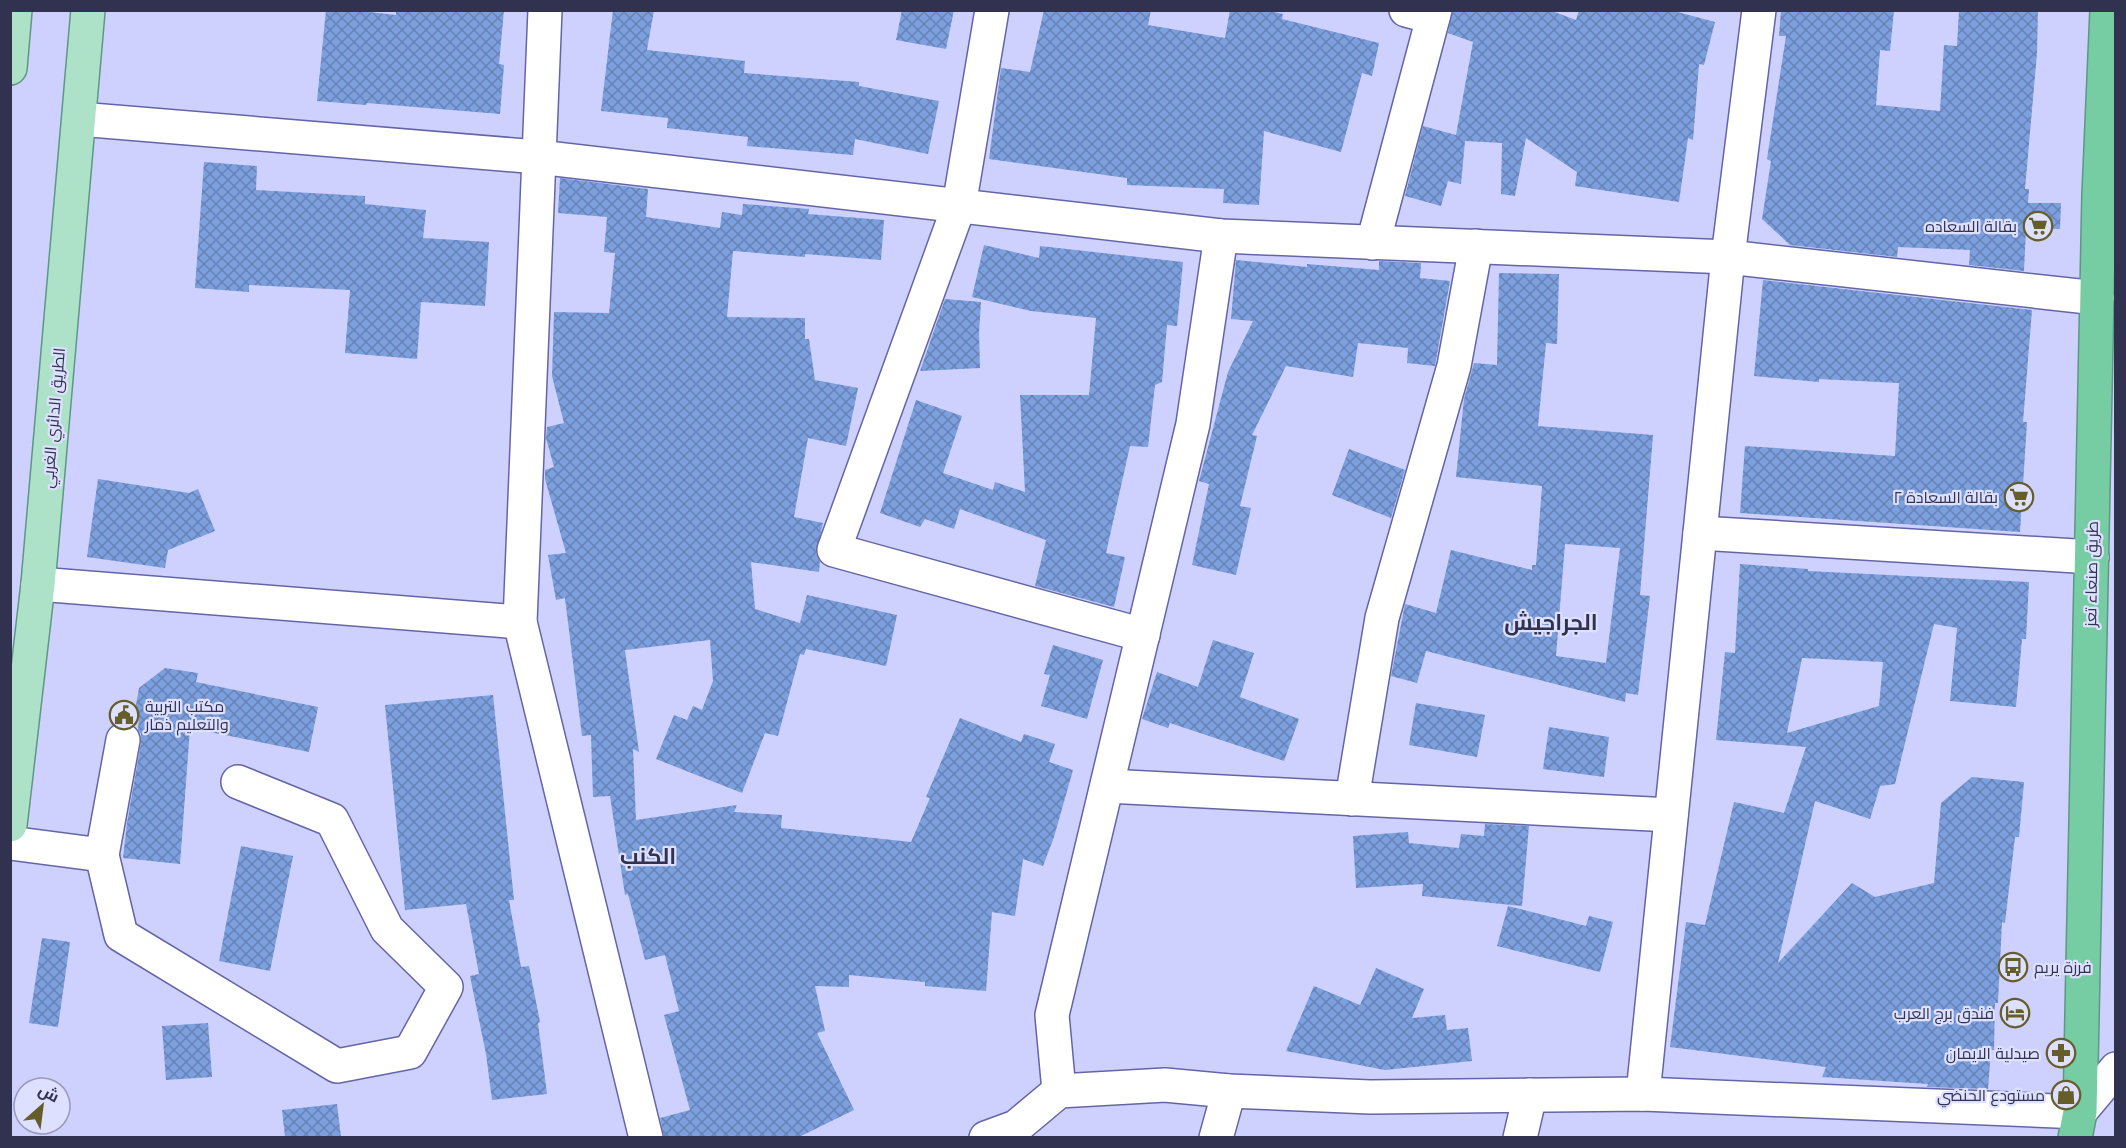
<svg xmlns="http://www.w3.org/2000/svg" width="2126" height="1148" font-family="Quicksand,Cairo,sans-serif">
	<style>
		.building { fill: url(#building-cross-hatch); fill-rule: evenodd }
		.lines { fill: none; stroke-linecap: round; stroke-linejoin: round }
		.minor-casing { stroke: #6465a7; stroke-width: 36 }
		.major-casing { stroke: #5e9786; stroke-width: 36 }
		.highway-casing { stroke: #5e9786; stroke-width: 36 }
		.minor { stroke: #fff; stroke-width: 33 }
		.major { stroke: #ade1c8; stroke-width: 33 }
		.highway { stroke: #76cda3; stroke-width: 33 }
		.labels { text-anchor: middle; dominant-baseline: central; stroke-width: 4.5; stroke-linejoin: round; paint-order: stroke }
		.poi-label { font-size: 16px; fill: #31324f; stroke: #dde0fe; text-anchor: end }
		.street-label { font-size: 16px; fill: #31324f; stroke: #dde0fe }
		.district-label { font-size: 22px; font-weight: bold; fill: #31324f; stroke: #dde0fe }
	</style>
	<defs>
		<pattern id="building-cross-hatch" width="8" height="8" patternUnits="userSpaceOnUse" patternTransform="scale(1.5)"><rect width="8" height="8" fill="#7c9fde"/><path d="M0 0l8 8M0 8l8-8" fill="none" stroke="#6682b6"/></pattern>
	</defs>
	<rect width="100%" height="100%" fill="#ced1fd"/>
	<!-- building -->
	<g class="building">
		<path d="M 326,10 L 351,10 L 396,15 L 396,10 L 504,10 L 499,64 L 504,65 L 500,114 L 367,103 L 366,105 L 317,101 Z"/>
		<path d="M 613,10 L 654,10 L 647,50 L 745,61 L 744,73 L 859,82 L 859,86 L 939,101 L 928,154 L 855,139 L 853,155 L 747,146 L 748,137 L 667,128 L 668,118 L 601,111 Z"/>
		<path d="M 902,10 L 954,10 L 946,49 L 896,40 Z"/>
		<path d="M 1044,10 L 1151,10 L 1148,25 L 1225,38 L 1230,10 L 1266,10 L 1283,14 L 1282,19 L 1379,43 L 1372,76 L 1362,73 L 1341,152 L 1264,131 L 1259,205 L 1223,203 L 1224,189 L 1127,185 L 1127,178 L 989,159 L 1001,68 L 1030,72 Z"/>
		<path d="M 1453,10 L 1549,10 L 1576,20 L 1579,10 L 1670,10 L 1715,22 L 1704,65 L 1699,64 L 1693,140 L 1688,138 L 1679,202 L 1575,186 L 1577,172 L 1526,138 L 1515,196 L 1501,194 L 1502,143 L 1465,141 L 1461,184 L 1448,181 L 1441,206 L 1405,196 L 1423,126 L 1456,135 L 1473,42 L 1448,33 Z"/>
		<path d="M 1781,10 L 1894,10 L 1890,51 L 1880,50 L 1876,105 L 1940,111 L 1944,45 L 1957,46 L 1959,10 L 2038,10 L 2037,53 L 2025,189 L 2029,189 L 2028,203 L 2061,203 L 2060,229 L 2026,228 L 2024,271 L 1969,265 L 1970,250 L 1898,247 L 1897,257 L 1790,245 L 1762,219 L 1771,161 L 1767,159 L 1786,36 L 1779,36 Z"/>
		<path d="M 204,162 L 257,166 L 256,190 L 365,196 L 365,204 L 426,210 L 423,238 L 489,242 L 485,306 L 421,302 L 417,359 L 345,353 L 350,290 L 249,285 L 249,292 L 195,288 Z"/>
		<path d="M 560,178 L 648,189 L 646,217 L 720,228 L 722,212 L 742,215 L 743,204 L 809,209 L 808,214 L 884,220 L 881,260 L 805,254 L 805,257 L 733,251 L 727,317 L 805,318 L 805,339 L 809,339 L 815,380 L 858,388 L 846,446 L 808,438 L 794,517 L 823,523 L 816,553 L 820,562 L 819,572 L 751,562 L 755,609 L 800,623 L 807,595 L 897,615 L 886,666 L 806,649 L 804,655 L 800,654 L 778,736 L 765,733 L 742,793 L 656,759 L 674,715 L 687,720 L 693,706 L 702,710 L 713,681 L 710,640 L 625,650 L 639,752 L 633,749 L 636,820 L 737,805 L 734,812 L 782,815 L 781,828 L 911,842 L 930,798 L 926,797 L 960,718 L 1021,742 L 1024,734 L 1055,744 L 1049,762 L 1073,770 L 1054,837 L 1043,866 L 1023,859 L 1015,916 L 992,912 L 986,991 L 925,986 L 925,982 L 849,975 L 849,987 L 815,986 L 825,1031 L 817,1033 L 854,1110 L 799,1137 L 664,1137 L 660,1118 L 690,1110 L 664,1015 L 679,1011 L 665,955 L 645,960 L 628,894 L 625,895 L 610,796 L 593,797 L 591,735 L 582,736 L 565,598 L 556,600 L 548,555 L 566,553 L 545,479 L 545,470 L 554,467 L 546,438 L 547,427 L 564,423 L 552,376 L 554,312 L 609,313 L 615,253 L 604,252 L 607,217 L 558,213 Z"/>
		<path d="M 984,245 L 1039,258 L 1040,246 L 1183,262 L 1177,326 L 1167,325 L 1162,382 L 1155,385 L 1148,447 L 1130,446 L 1106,553 L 1125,557 L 1114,607 L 1035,586 L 1046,540 L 960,509 L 954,529 L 925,519 L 920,527 L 880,513 L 916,400 L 962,416 L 943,473 L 993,490 L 995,482 L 1025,492 L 1020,395 L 1089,395 L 1096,318 L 1031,311 L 972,297 Z"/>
		<path d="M 1236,260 L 1307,267 L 1307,264 L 1379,270 L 1379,261 L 1421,263 L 1420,278 L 1450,281 L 1435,366 L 1407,363 L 1408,348 L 1358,343 L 1353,377 L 1286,366 L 1252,435 L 1257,436 L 1240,506 L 1251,508 L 1236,575 L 1192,565 L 1209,484 L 1199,481 L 1228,372 L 1253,321 L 1231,319 Z"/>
		<path d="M 1499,273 L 1559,274 L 1557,344 L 1546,343 L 1538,426 L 1653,435 L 1640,595 L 1650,596 L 1638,695 L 1626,693 L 1625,702 L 1426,651 L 1417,683 L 1391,676 L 1405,604 L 1436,613 L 1451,550 L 1532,570 L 1532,565 L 1536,565 L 1542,486 L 1456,477 L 1464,399 L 1474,363 L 1497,365 ZM 1565,544 L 1620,548 L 1606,663 L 1556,656 Z"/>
		<path d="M 1763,280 L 2032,310 L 2023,422 L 2027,422 L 2020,532 L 1740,513 L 1745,446 L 1895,456 L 1899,383 L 1819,379 L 1819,382 L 1754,376 Z"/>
		<path d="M 945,299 L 981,302 L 979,333 L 980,368 L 920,371 Z"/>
		<path d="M 1349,449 L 1405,470 L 1391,518 L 1332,495 Z"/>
		<path d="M 98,479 L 189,493 L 198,489 L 215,531 L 168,550 L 165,568 L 87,557 Z"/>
		<path d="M 1740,564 L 1808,569 L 1808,571 L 2029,582 L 2026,639 L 2022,639 L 2016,707 L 1950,701 L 1957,628 L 1934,624 L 1895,784 L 1880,786 L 1870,819 L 1815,801 L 1778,963 L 1852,883 L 1875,897 L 1934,883 L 1941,803 L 1972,777 L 2024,782 L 2019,837 L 2015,837 L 2005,923 L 2002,922 L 1998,1003 L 1995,1003 L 1994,1050 L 1991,1050 L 1988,1089 L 1927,1087 L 1928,1084 L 1822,1077 L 1826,1067 L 1670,1047 L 1686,922 L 1705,925 L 1734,802 L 1784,813 L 1806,747 L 1716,740 L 1725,652 L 1735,653 ZM 1802,658 L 1883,662 L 1879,706 L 1787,733 Z"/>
		<path d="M 1213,640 L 1254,653 L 1240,697 L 1299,719 L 1284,761 L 1170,723 L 1168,728 L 1142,719 L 1157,672 L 1198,687 Z"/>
		<path d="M 1053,645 L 1103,660 L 1087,719 L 1041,706 L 1050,675 L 1044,674 Z"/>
		<path d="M 165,668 L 198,673 L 196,682 L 318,707 L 309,752 L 190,728 L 180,864 L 123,858 L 127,823 L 141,743 L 141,734 L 138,730 L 139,717 L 134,716 L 139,688 Z"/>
		<path d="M 493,695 L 514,900 L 509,900 L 521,967 L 529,966 L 540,1022 L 538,1023 L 547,1094 L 492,1100 L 486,1054 L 470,976 L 479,974 L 466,904 L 405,910 L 385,705 Z"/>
		<path d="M 1416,703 L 1485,715 L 1477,757 L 1409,745 Z"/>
		<path d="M 1549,727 L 1609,737 L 1604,777 L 1543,769 Z"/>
		<path d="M 1485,824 L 1529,826 L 1522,906 L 1422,896 L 1423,884 L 1356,888 L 1353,836 L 1408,832 L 1409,843 L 1459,848 L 1461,834 L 1484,836 Z"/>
		<path d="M 241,846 L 293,856 L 270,971 L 219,961 Z"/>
		<path d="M 1508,906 L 1586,926 L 1589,916 L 1613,922 L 1600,972 L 1497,946 Z"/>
		<path d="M 42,938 L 70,942 L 58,1027 L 29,1023 Z"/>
		<path d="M 1376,968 L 1424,989 L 1412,1018 L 1445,1015 L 1447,1030 L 1468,1028 L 1472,1061 L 1385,1070 L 1286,1051 L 1314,986 L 1360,1005 Z"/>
		<path d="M 208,1023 L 212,1077 L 166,1080 L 162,1026 Z"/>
		<path d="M 337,1104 L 341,1137 L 285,1137 L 282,1110 Z"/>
	</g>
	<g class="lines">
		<!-- minor casing -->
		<g class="minor-casing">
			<g id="minor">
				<path d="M 545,10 L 520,622 L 646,1138"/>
				<path d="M 992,10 L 959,206 L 834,550 L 1143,635"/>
				<path d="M 1406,10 L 1433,17"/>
				<path d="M 79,119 L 538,157 L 1221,236 L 1728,257 L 2097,298"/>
				<path d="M 1373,243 L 1435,10"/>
				<path d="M 1700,533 L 2092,557"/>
				<path d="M 38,584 L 520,622"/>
				<path d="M 1107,786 L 1671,815"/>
				<path d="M 1352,799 L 1382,618 L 1454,366 L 1476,246"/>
				<path d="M 10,843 L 102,855 L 121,935 L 337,1066 L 410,1052 L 446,987 L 387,929 L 332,820 L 238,782"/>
				<path d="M 102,855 L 123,740"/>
				<path d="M 1059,1091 L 1052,1015 L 1193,424 L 1221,236"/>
				<path d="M 1643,1094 L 1728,257 L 1759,10"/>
				<path d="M 986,1138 L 1016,1127 L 1059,1091 L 1165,1085 L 1229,1091 L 1370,1097 L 1643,1094 L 2080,1112 L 2116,1069"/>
				<path d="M 1216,1138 L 1229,1091"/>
				<path d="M 1520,1138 L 1530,1095"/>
			</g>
		</g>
		<!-- major casing -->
		<g class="major-casing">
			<g id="major">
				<path d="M 10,68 L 15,10"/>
				<path d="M 10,825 L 38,584 L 88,10"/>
			</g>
		</g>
		<!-- highway casing -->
		<g class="highway-casing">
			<path id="highway" d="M 2075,1138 L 2080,1112 L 2099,195 L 2107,10"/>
		</g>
		<!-- minor -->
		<use href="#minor" class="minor"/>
		<!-- major -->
		<use href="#major" class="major"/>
		<!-- highway -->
		<use href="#highway" class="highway"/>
	</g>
	<!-- icons -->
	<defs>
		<g id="supermarket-ring" transform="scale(1.5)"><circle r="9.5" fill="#dde0fe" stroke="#655e2b" stroke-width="1.5"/><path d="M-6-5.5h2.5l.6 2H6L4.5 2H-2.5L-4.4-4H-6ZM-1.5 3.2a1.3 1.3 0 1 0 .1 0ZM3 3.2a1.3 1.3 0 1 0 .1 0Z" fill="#655e2b"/></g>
		<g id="civic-ring" transform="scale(1.5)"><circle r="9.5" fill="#dde0fe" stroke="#655e2b" stroke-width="1.5"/><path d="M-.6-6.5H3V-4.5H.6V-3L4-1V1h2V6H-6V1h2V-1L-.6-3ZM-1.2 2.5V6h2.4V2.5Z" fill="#655e2b"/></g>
		<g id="bus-ring" transform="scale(1.5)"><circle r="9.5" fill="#dde0fe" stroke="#655e2b" stroke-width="1.5"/><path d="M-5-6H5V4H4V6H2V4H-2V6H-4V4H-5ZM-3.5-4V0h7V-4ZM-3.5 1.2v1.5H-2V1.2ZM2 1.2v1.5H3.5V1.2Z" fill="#655e2b"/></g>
		<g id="hotel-ring" transform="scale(1.5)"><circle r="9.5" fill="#dde0fe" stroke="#655e2b" stroke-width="1.5"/><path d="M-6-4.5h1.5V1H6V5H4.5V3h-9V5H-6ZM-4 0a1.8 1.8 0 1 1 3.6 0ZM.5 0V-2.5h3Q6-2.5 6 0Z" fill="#655e2b"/></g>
		<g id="pharmacy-ring" transform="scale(1.5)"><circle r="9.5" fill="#dde0fe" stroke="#655e2b" stroke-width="1.5"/><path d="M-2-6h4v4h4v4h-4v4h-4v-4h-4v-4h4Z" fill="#655e2b"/></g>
		<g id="shop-ring" transform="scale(1.5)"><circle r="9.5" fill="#dde0fe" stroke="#655e2b" stroke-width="1.5"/><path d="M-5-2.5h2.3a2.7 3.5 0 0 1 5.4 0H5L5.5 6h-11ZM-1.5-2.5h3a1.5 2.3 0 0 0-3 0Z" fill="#655e2b"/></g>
	</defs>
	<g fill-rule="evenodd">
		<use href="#supermarket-ring" x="2038" y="226"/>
		<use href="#supermarket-ring" x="2019" y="497"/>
		<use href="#civic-ring" x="124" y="715"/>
		<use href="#bus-ring" x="2013" y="967"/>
		<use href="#hotel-ring" x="2015" y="1013"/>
		<use href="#pharmacy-ring" x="2061" y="1053"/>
		<use href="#shop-ring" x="2066" y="1095"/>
	</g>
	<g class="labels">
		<!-- poi labels -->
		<g class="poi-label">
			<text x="2017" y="226">بقالة السعاده</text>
			<text x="1998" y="497">بقالة السعادة ٢</text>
			<text x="145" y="706" text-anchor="start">مكتب التربية<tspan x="145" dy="18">والتعليم ذمار</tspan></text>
			<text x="2034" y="967" text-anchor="start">فرزة يريم</text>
			<text x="1994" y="1013">فندق برج العرب</text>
			<text x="2040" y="1053">صيدلية الايمان</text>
			<text x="2045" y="1095">مستودع الحنضي</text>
		</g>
		<!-- street labels -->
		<g class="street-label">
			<text transform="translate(53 418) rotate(-85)">الطريق الدائري الغربي</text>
			<text transform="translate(2091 574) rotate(-89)">طريق صنعاء تعز</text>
		</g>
		<!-- district labels -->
		<g class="district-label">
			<text x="1551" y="622">الجراجيش</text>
			<text x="648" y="856">الكنب</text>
		</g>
	</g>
	<!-- border -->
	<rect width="2126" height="1148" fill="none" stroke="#31324f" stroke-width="24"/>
	<!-- north arrow -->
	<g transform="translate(42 1106) rotate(28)"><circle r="28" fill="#dde0fe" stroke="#989ab8" stroke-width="1.5"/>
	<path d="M0-4.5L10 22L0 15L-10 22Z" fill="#655e2b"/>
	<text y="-9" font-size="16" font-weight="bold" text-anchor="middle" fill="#31324f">ش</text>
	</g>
</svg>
